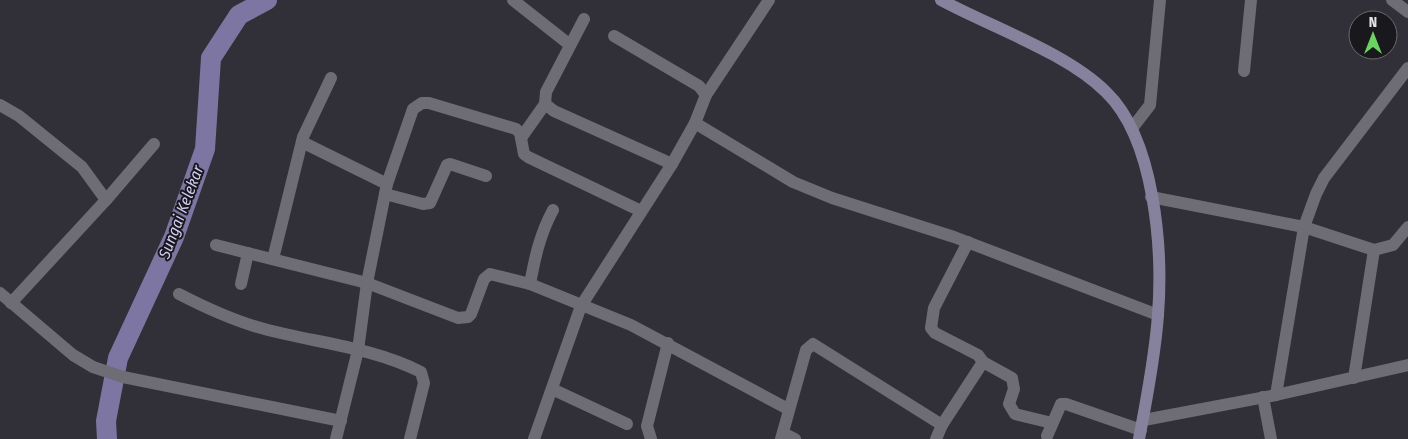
<svg xmlns="http://www.w3.org/2000/svg" width="1408" height="439" font-family="'Fira Sans Condensed',sans-serif">
	<style>
		.lines { fill: none; stroke-linecap: round; stroke-linejoin: round }
		.river { stroke: #7e76a2; stroke-width: 20 }
		.street { stroke: #6e6d76; stroke-width: 12 }
		.secondary { stroke: #86829d; stroke-width: 12 }
		.labels { text-anchor: middle; dominant-baseline: central; stroke-width: 4; stroke-linejoin: round; paint-order: stroke }
		.water-label { font-size: 16px; font-style: italic; fill: #d3ccf6; stroke: #19181c }
	</style>
	<rect width="100%" height="100%" fill="#313038"/>
	<g class="lines">
		<!-- river -->
		<path class="river" d="M 107,439 L 106,421 L 118,358 L 174,237 L 205,149 L 211,58 L 239,15 L 267,0"/>
		<!-- street -->
		<g class="street">
			<path d="M 513,0 L 570,45"/>
			<path d="M 1392,0 L 1408,12"/>
			<path d="M 584,19 L 546,92 L 545,104 L 554,111 L 672,164"/>
			<path d="M 614,36 L 699,86 L 706,95"/>
			<path d="M 1244,71 L 1251,0"/>
			<path d="M 0,105 L 19,116 L 82,167 L 106,200"/>
			<path d="M 695,123 L 706,95 L 769,0"/>
			<path d="M 1133,127 L 1150,105 L 1160,0"/>
			<path d="M 521,138 L 545,104"/>
			<path d="M 302,142 L 387,184"/>
			<path d="M 385,194 L 423,204 L 430,203 L 447,165 L 450,164 L 486,176"/>
			<path d="M 1151,197 L 1304,227 L 1374,250 L 1354,378"/>
			<path d="M 216,245 L 367,283 L 458,318 L 468,317 L 471,314 L 484,279 L 490,274 L 530,284 L 631,325 L 788,409"/>
			<path d="M 1374,250 L 1393,245 L 1408,227"/>
			<path d="M 273,259 L 303,137 L 331,78"/>
			<path d="M 241,284 L 248,253"/>
			<path d="M 530,284 C 535,257 540,234 553,210"/>
			<path d="M 0,293 L 73,355 L 93,367 L 123,377 L 341,421"/>
			<path d="M 179,294 C 208,309 236,322 268,330 C 319,343 374,348 421,372 L 424,383 L 410,439"/>
			<path d="M 11,303 L 106,200 L 154,144"/>
			<path d="M 983,362 L 1012,378 L 1014,389 L 1009,404 L 1015,414 L 1052,423"/>
			<path d="M 552,389 L 627,424"/>
			<path d="M 1276,395 L 1304,227 L 1316,194 L 1324,178 L 1408,68"/>
			<path d="M 1263,397 L 1271,439"/>
			<path d="M 1144,420 L 1276,395 L 1408,365"/>
			<path d="M 783,433 L 795,439"/>
			<path d="M 1047,436 L 1061,404 L 1066,404 L 1141,430"/>
			<path d="M 336,439 L 358,350 L 367,283 L 387,184 L 413,109 L 422,103 L 429,103 L 516,129 L 520,133 L 524,154 L 528,157 L 641,211"/>
			<path d="M 534,439 L 581,306 L 672,164 L 695,123 L 793,182 L 832,198 L 954,237 L 1158,315"/>
			<path d="M 651,439 L 647,426 L 668,343"/>
			<path d="M 781,439 L 806,350 L 813,344 L 942,425"/>
			<path d="M 936,439 L 942,425 L 983,362 L 978,355 L 935,333 L 931,328 L 934,308 L 968,242"/>
		</g>
		<!-- secondary -->
		<path class="secondary" d="M 941,0 C 991,27 1067,53 1106,92 C 1155,139 1163,250 1158,315 C 1155,356 1147,398 1139,439"/>
	</g>
	<g class="labels">
		<!-- water labels -->
		<g class="water-label">
			<text transform="translate(181 212) rotate(-69)">Sungai Kelekar</text>
		</g>
	</g>
	<!-- north arrow -->
	<g transform="translate(1373 35)"><circle r="24" fill="#19181c" stroke="#6a696e"/>
	<path d="M0-4L9 19L0 12L-9 19Z" fill="#6cd362"/>
	<text y="-8" font-size="14" font-weight="bold" text-anchor="middle" fill="#e4e3e8">N</text>
	</g>
</svg>
